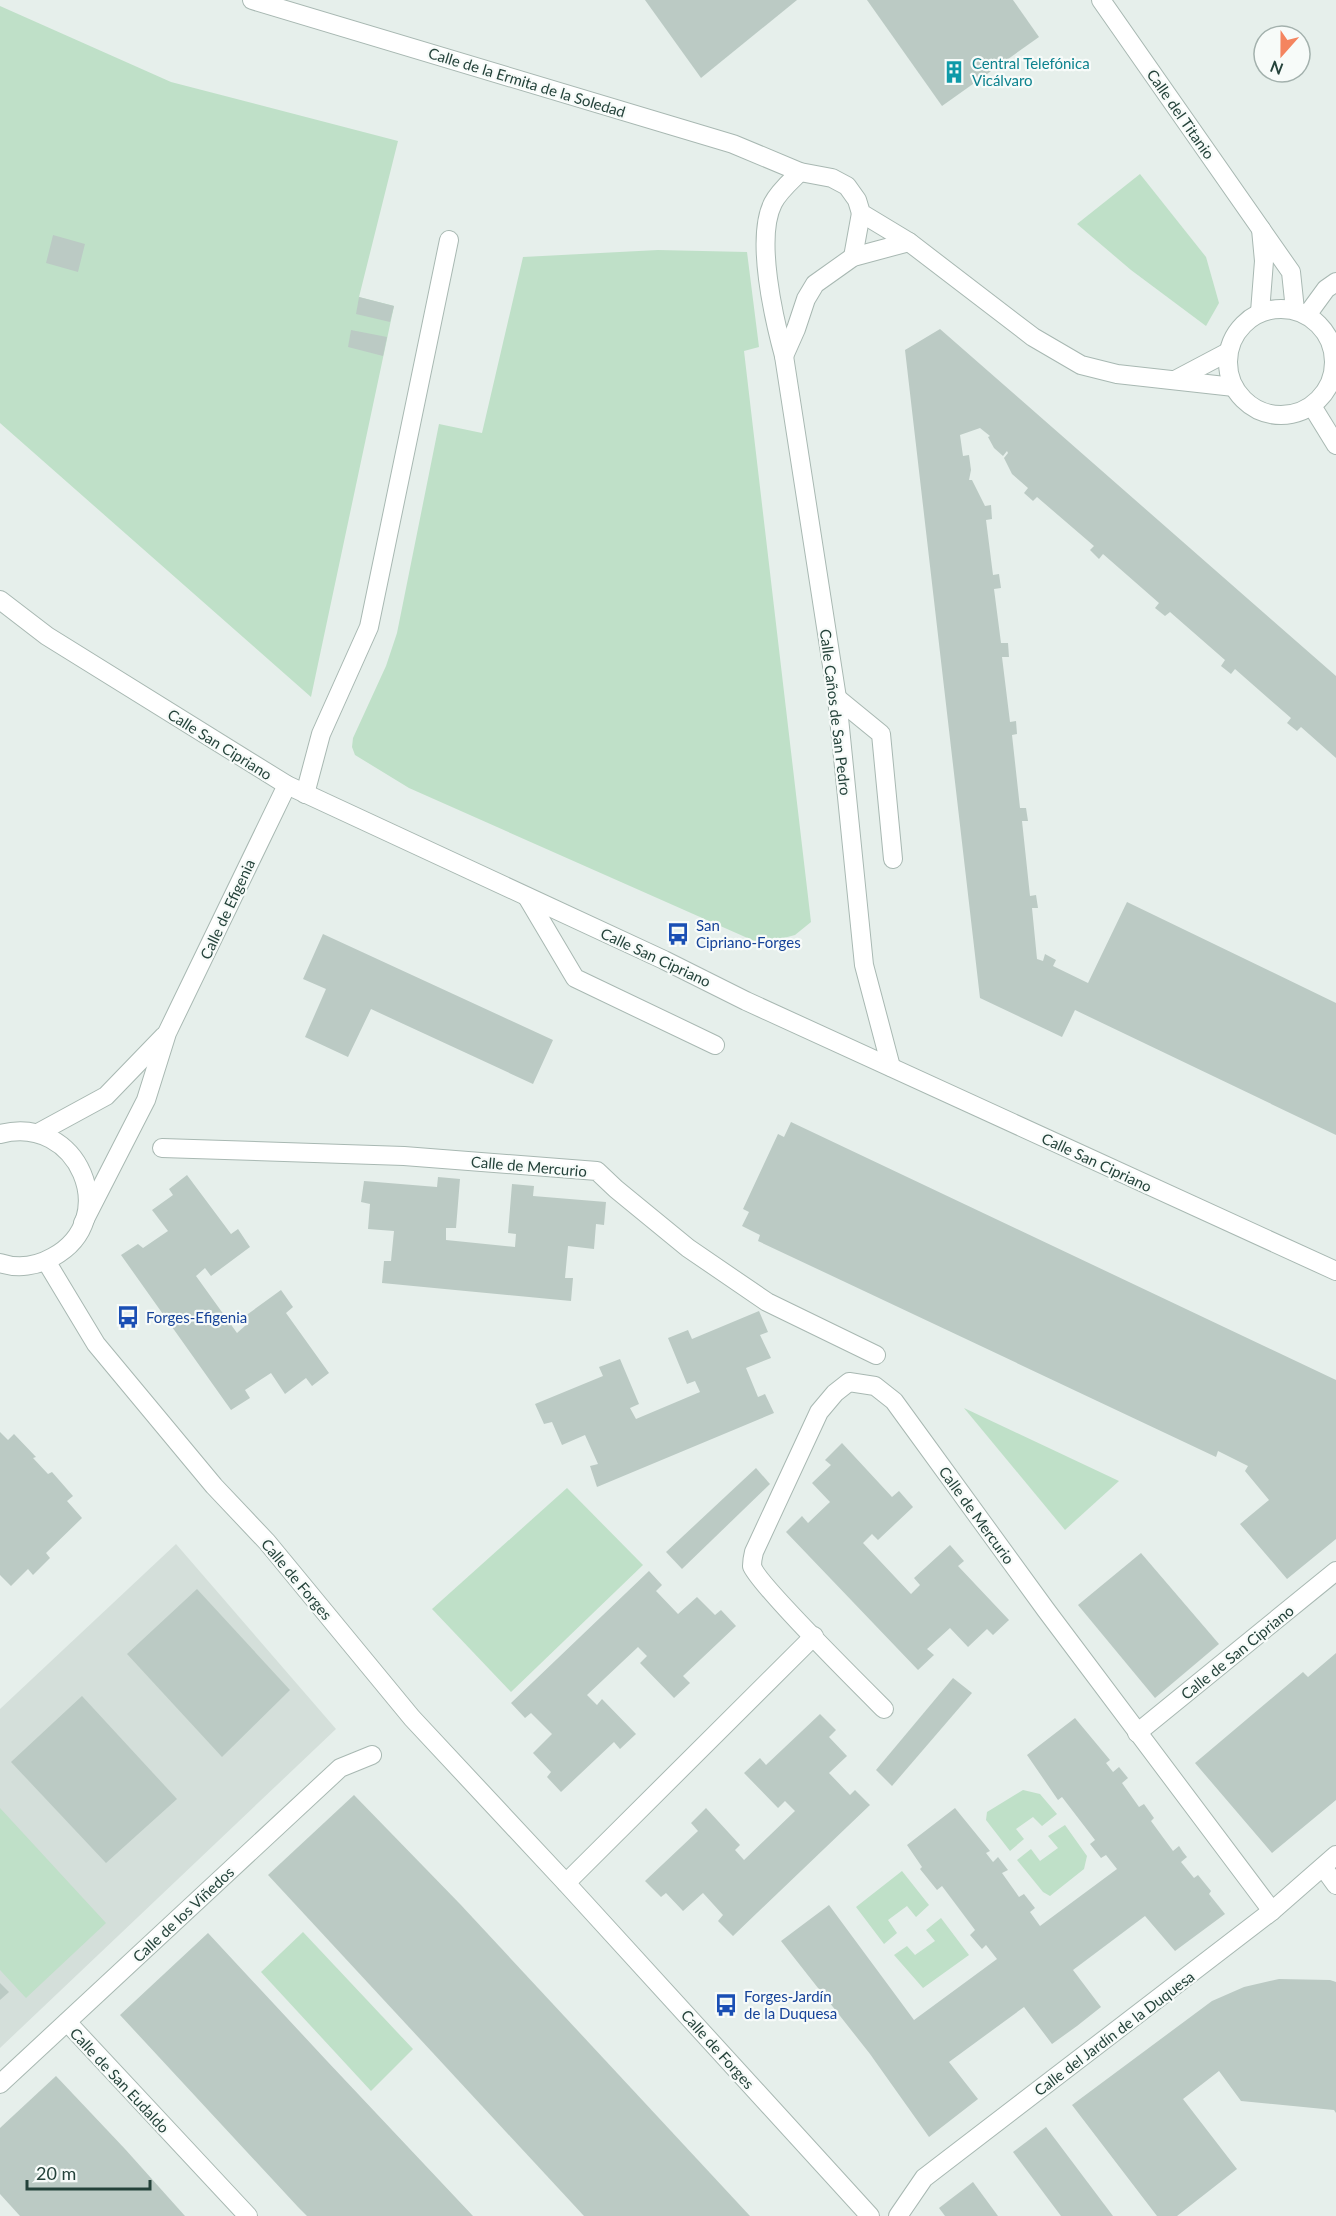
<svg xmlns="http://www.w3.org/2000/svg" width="1336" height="2216" font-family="Lato,sans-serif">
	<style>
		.built { fill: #d4dfda }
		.green { fill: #bfe0c8 }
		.building { fill: #bbcac4 }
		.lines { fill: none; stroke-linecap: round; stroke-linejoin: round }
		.minor-casing { stroke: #a8b8b2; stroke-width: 20 }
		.minor { stroke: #fff; stroke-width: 18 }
		.labels { text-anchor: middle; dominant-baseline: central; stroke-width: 4.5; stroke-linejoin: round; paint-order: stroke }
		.culture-label { font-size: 15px; fill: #0d838f; stroke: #f7fbf9; text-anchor: start }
		.street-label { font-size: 15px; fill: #24423a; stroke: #f7fbf9 }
		.transit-label { font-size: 15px; fill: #164399; stroke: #f7fbf9; text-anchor: start }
	</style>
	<rect width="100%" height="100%" fill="#e6efeb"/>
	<!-- built -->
	<path class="built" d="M 176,1544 L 336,1729 L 0,2048 L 0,1709 Z"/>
	<!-- green -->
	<g class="green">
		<path d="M 0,6 L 171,82 L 398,141 L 359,297 L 394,306 L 311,697 L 0,423 Z"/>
		<path d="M 1140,174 L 1206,257 L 1219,303 L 1206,326 L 1131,270 L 1077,224 Z"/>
		<path d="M 658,250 L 747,252 L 759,347 L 744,351 L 811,922 L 795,935 L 761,944 L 409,788 L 355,755 L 352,747 L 353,738 L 386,666 L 397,633 L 439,424 L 482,433 L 523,257 Z"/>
		<path d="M 964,1408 L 1119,1481 L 1065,1530 Z"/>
		<path d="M 567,1488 L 643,1565 L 511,1692 L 432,1609 Z"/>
		<path d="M 1023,1790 L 1040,1794 L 1057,1814 L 1042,1826 L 1033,1817 L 1016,1829 L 1024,1839 L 1010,1851 L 986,1820 L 987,1812 Z"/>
		<path d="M 0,1808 L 106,1923 L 26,1998 L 0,1970 Z"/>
		<path d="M 1065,1825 L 1087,1856 L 1084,1869 L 1050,1896 L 1043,1892 L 1017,1860 L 1031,1849 L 1040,1861 L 1058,1848 L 1048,1836 Z"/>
		<path d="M 902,1871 L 929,1905 L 916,1917 L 907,1906 L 888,1920 L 897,1933 L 884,1944 L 856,1907 Z"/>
		<path d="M 941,1918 L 969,1955 L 923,1988 L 894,1955 L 907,1946 L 915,1955 L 935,1941 L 926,1930 Z"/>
		<path d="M 303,1932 L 413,2049 L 371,2091 L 261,1972 Z"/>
	</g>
	<!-- building -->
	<g class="building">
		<path d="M 645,0 L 797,0 L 701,78 Z"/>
		<path d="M 867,0 L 1013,0 L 1039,37 L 942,106 Z"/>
		<path d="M 53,235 L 85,244 L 78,272 L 46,263 Z"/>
		<path d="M 359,297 L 394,306 L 390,322 L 356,314 Z"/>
		<path d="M 940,329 L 1336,676 L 1336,758 L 1301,727 L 1297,731 L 1287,723 L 1291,718 L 1235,669 L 1231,674 L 1221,666 L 1225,660 L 1170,612 L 1165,616 L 1155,608 L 1159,603 L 1103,554 L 1099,559 L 1090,550 L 1094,546 L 1037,497 L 1033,501 L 1024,493 L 1028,488 L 1012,474 L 1004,458 L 1008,453 L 1007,451 L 1003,456 L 994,448 L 988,437 L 990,436 L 980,428 L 960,435 L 963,456 L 969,455 L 971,470 L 969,480 L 972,480 L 985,506 L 991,505 L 992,519 L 986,520 L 993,575 L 999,574 L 1001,588 L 994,589 L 1001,643 L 1008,643 L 1009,657 L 1002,657 L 1010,722 L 1016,721 L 1017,734 L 1012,735 L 1020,808 L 1026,808 L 1028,821 L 1022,821 L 1030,896 L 1036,895 L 1038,908 L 1032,908 L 1037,959 L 1043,961 L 1045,954 L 1056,960 L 1053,966 L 1088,983 L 1127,902 L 1336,1003 L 1336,1135 L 1075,1010 L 1062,1037 L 980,998 L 905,350 Z"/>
		<path d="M 351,330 L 387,337 L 383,356 L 348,347 Z"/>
		<path d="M 323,934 L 553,1040 L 533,1084 L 371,1009 L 348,1057 L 305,1037 L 326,989 L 303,979 Z"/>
		<path d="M 791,1122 L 1336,1380 L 1336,1539 L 1287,1579 L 1240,1524 L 1269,1500 L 1245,1471 L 1248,1466 L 1218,1451 L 1216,1457 L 758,1241 L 760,1235 L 742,1226 L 749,1212 L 743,1209 L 778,1134 L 784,1137 Z"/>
		<path d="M 187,1175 L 231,1234 L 238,1229 L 250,1247 L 211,1276 L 205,1268 L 196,1276 L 237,1333 L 246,1325 L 241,1319 L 281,1290 L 293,1307 L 286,1313 L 329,1373 L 312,1386 L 306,1378 L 285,1394 L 271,1373 L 245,1390 L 250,1398 L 231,1410 L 121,1255 L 138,1244 L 143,1248 L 168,1231 L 152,1210 L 173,1195 L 169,1189 Z"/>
		<path d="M 438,1177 L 460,1179 L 456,1228 L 446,1228 L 446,1240 L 515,1247 L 516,1234 L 508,1233 L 512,1184 L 534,1186 L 533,1196 L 606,1202 L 604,1225 L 596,1224 L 594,1249 L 568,1246 L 565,1278 L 573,1278 L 571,1301 L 382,1283 L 384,1261 L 391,1261 L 394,1231 L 368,1229 L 370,1204 L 361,1202 L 364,1181 L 437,1187 Z"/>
		<path d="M 759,1311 L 768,1332 L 760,1335 L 771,1358 L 746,1368 L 758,1397 L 765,1394 L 774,1413 L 597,1487 L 590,1466 L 598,1464 L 585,1435 L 562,1445 L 552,1422 L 544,1424 L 535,1404 L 603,1376 L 599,1367 L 620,1359 L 639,1404 L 630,1408 L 636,1419 L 700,1392 L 695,1381 L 687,1384 L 668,1338 L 688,1330 L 692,1339 Z"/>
		<path d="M 0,1432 L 8,1440 L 14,1434 L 36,1457 L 33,1458 L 48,1474 L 52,1472 L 73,1496 L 67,1501 L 82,1518 L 46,1553 L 50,1558 L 33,1575 L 28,1569 L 11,1586 L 0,1575 Z"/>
		<path d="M 842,1443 L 892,1497 L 899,1491 L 913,1507 L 878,1540 L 872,1534 L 863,1543 L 911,1594 L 920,1585 L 914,1578 L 950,1545 L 964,1561 L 958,1566 L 1009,1620 L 993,1635 L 987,1629 L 968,1647 L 950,1628 L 927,1649 L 934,1655 L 918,1670 L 786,1532 L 802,1516 L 808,1523 L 830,1502 L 812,1483 L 831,1465 L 825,1460 Z"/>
		<path d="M 756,1468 L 770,1484 L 682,1569 L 666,1552 Z"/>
		<path d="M 1141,1553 L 1219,1644 L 1155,1698 L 1078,1605 Z"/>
		<path d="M 649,1571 L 662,1585 L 656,1591 L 678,1614 L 697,1597 L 715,1615 L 721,1610 L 736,1626 L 683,1676 L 690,1683 L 674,1698 L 640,1663 L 647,1656 L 638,1647 L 587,1695 L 597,1705 L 602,1699 L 636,1734 L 620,1749 L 614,1742 L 561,1792 L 547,1777 L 551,1772 L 533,1753 L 552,1734 L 531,1713 L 525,1718 L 511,1703 Z"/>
		<path d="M 197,1589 L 290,1690 L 222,1757 L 127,1654 Z"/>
		<path d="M 1336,1653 L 1336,1800 L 1272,1853 L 1195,1763 L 1303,1672 L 1308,1677 Z"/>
		<path d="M 953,1678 L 972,1693 L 892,1786 L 876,1770 Z"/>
		<path d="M 82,1696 L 177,1799 L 106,1863 L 11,1762 Z"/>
		<path d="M 820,1714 L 836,1730 L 829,1737 L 847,1756 L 829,1773 L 850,1795 L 855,1790 L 870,1805 L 733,1936 L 718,1921 L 723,1915 L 703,1893 L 683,1911 L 666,1893 L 661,1897 L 645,1881 L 698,1831 L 691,1823 L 706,1808 L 740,1845 L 735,1850 L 744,1860 L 795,1811 L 785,1801 L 778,1808 L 744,1773 L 760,1758 L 766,1765 Z"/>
		<path d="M 1075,1718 L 1110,1760 L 1106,1763 L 1113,1772 L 1119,1767 L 1128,1778 L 1122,1783 L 1139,1807 L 1144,1804 L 1154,1818 L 1151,1821 L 1173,1851 L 1179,1846 L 1183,1852 L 1187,1857 L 1181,1862 L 1194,1878 L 1198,1875 L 1211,1891 L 1209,1894 L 1225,1914 L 1175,1951 L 1145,1916 L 1073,1970 L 1101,2007 L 1077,2026 L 1052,2044 L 1024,2007 L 949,2062 L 978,2099 L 929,2137 L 870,2054 L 781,1941 L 829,1905 L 914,2020 L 997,1959 L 986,1945 L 982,1949 L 970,1935 L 975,1930 L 942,1886 L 937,1890 L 920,1869 L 922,1867 L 907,1845 L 955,1808 L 990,1851 L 986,1853 L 993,1862 L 998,1857 L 1008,1870 L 1002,1873 L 1019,1897 L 1024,1894 L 1035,1908 L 1030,1912 L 1040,1926 L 1117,1869 L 1106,1855 L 1101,1858 L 1090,1844 L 1095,1840 L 1062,1797 L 1058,1800 L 1027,1755 Z"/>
		<path d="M 354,1795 L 460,1904 L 750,2216 L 584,2216 L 268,1875 Z"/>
		<path d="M 208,1933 L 327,2061 L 473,2216 L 307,2216 L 298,2207 L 120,2015 Z"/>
		<path d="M 1279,1979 L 1330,1980 L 1336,1982 L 1336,2113 L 1334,2110 L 1241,2101 L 1219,2071 L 1183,2099 L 1237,2169 L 1177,2216 L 1157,2216 L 1072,2105 L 1212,2001 L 1244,1987 Z"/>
		<path d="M 0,1983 L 9,1992 L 0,2000 Z"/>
		<path d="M 56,2076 L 125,2149 L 185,2216 L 20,2216 L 0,2194 L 0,2128 Z"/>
		<path d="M 1046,2127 L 1113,2216 L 1061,2216 L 1013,2152 Z"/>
		<path d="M 973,2182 L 998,2216 L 945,2216 L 939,2208 Z"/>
	</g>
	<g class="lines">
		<!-- minor casing -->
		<g class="minor-casing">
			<g id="minor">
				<path d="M 252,0 L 733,144 L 800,172 L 832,178 L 847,186 L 857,200 L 861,213 L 909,242 L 1033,337 L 1081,365 L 1117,374 L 1234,387"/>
				<path d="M 1101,0 L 1291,272 L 1295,310"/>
				<path d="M 800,172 C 791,181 779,191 773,203 C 755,238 774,319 784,356 L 837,698 L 864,965 L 891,1067"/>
				<path d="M 853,257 L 861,213"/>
				<circle cx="1281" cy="362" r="53"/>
				<path d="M 1260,312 L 1264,261 L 1261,229"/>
				<path d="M 1307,315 L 1326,289 L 1336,282"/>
				<path d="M 784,356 L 796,329 L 806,299 L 815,284 L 853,257 L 909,242"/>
				<path d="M 1175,380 L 1228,352"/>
				<path d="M 1312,406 L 1336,445"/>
				<path d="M 0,600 L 47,636 L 287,785 L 664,960 L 746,1001 L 1336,1271"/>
				<path d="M 837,698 L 881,734 L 893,859"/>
				<path d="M 305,794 L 321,734 L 369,627 L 449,240"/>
				<path d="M 527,897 L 575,978 L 715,1045"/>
				<path d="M 38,1133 L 106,1096 L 164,1036"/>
				<path d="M 0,1134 C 78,1113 123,1219 53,1257 C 37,1266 18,1269 0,1263"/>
				<path d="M 162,1148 L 404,1156 L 597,1171 L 616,1189 L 688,1248 L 767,1302 L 876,1355"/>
				<path d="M 83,1223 L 146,1100 L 167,1033 L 287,785"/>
				<path d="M 46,1261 L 96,1344 L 214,1486 L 267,1542 L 412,1718 L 566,1883 L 870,2216"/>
				<path d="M 884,1709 C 865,1690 756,1582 752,1566 C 752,1563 753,1556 754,1552 L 819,1412 L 835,1393 L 849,1382 L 875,1386 L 894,1401 L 1046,1610 L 1272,1911"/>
				<path d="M 1137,1733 L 1336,1571"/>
				<path d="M 1323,1867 L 1336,1885"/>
				<path d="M 566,1883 L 814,1636"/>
				<path d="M 67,2022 L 248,2216"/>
				<path d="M 0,2084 L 340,1768 L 372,1755"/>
				<path d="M 898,2216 L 924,2178 L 1272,1911 L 1336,1855"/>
			</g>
		</g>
		<!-- minor -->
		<use href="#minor" class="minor"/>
	</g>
	<!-- icons -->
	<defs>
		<g id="building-bare" transform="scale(1.8)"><path d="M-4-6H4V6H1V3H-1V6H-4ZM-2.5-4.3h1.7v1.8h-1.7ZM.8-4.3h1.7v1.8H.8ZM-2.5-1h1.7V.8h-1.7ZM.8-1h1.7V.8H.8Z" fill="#0f9aa8" stroke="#f7fbf9" stroke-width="2.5" paint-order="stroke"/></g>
		<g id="bus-bare" transform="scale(1.8)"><path d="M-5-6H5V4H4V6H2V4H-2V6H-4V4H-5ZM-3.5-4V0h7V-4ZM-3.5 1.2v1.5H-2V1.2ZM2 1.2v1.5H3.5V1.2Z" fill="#1a4fb4" stroke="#f7fbf9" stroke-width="2.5" paint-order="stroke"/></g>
	</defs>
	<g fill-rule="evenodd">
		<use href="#building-bare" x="954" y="72"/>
		<use href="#bus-bare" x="678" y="934"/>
		<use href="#bus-bare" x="128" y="1317"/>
		<use href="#bus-bare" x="726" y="2005"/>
	</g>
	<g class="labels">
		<!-- culture labels -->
		<g class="culture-label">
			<text x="972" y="63">Central Telefónica<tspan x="972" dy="17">Vicálvaro</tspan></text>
		</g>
		<!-- street labels -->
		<g class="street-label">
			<text transform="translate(527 82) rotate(17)">Calle de la Ermita de la Soledad</text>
			<text transform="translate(1181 114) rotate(55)">Calle del Titanio</text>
			<text transform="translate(836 712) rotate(83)">Calle Caños de San Pedro</text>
			<text transform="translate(220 744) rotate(32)">Calle San Cipriano</text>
			<text transform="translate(227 909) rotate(-65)">Calle de Efigenia</text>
			<text transform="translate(656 957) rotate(25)">Calle San Cipriano</text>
			<text transform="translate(1097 1162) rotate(25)">Calle San Cipriano</text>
			<text transform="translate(529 1166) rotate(5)">Calle de Mercurio</text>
			<text transform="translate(977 1515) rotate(54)">Calle de Mercurio</text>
			<text transform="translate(297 1579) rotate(50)">Calle de Forges</text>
			<text transform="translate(1237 1652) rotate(-39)">Calle de San Cipriano</text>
			<text transform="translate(183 1914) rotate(-43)">Calle de los Viñedos</text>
			<text transform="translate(1114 2033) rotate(-37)">Calle del Jardín de la Duquesa</text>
			<text transform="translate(718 2049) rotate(48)">Calle de Forges</text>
			<text transform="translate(120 2080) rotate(47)">Calle de San Eudaldo</text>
		</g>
		<!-- transit labels -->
		<g class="transit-label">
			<text x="696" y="925">San<tspan x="696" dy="17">Cipriano-Forges</tspan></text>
			<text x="146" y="1317">Forges-Efigenia</text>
			<text x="744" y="1996">Forges-Jardín<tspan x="744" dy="17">de la Duquesa</tspan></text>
		</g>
	</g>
	<!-- north arrow -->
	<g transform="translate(1282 54) rotate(201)"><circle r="28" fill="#f7fbf9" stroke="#a3b1ad" stroke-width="1.5"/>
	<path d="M0-4.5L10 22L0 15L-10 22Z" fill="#f4845f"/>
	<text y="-9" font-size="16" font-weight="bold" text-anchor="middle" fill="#24423a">N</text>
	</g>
	<!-- scale -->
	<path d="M27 2180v9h123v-9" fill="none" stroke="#24423a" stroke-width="3"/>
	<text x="36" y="2180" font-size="18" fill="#24423a" stroke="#f7fbf9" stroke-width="4.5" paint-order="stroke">20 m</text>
</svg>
